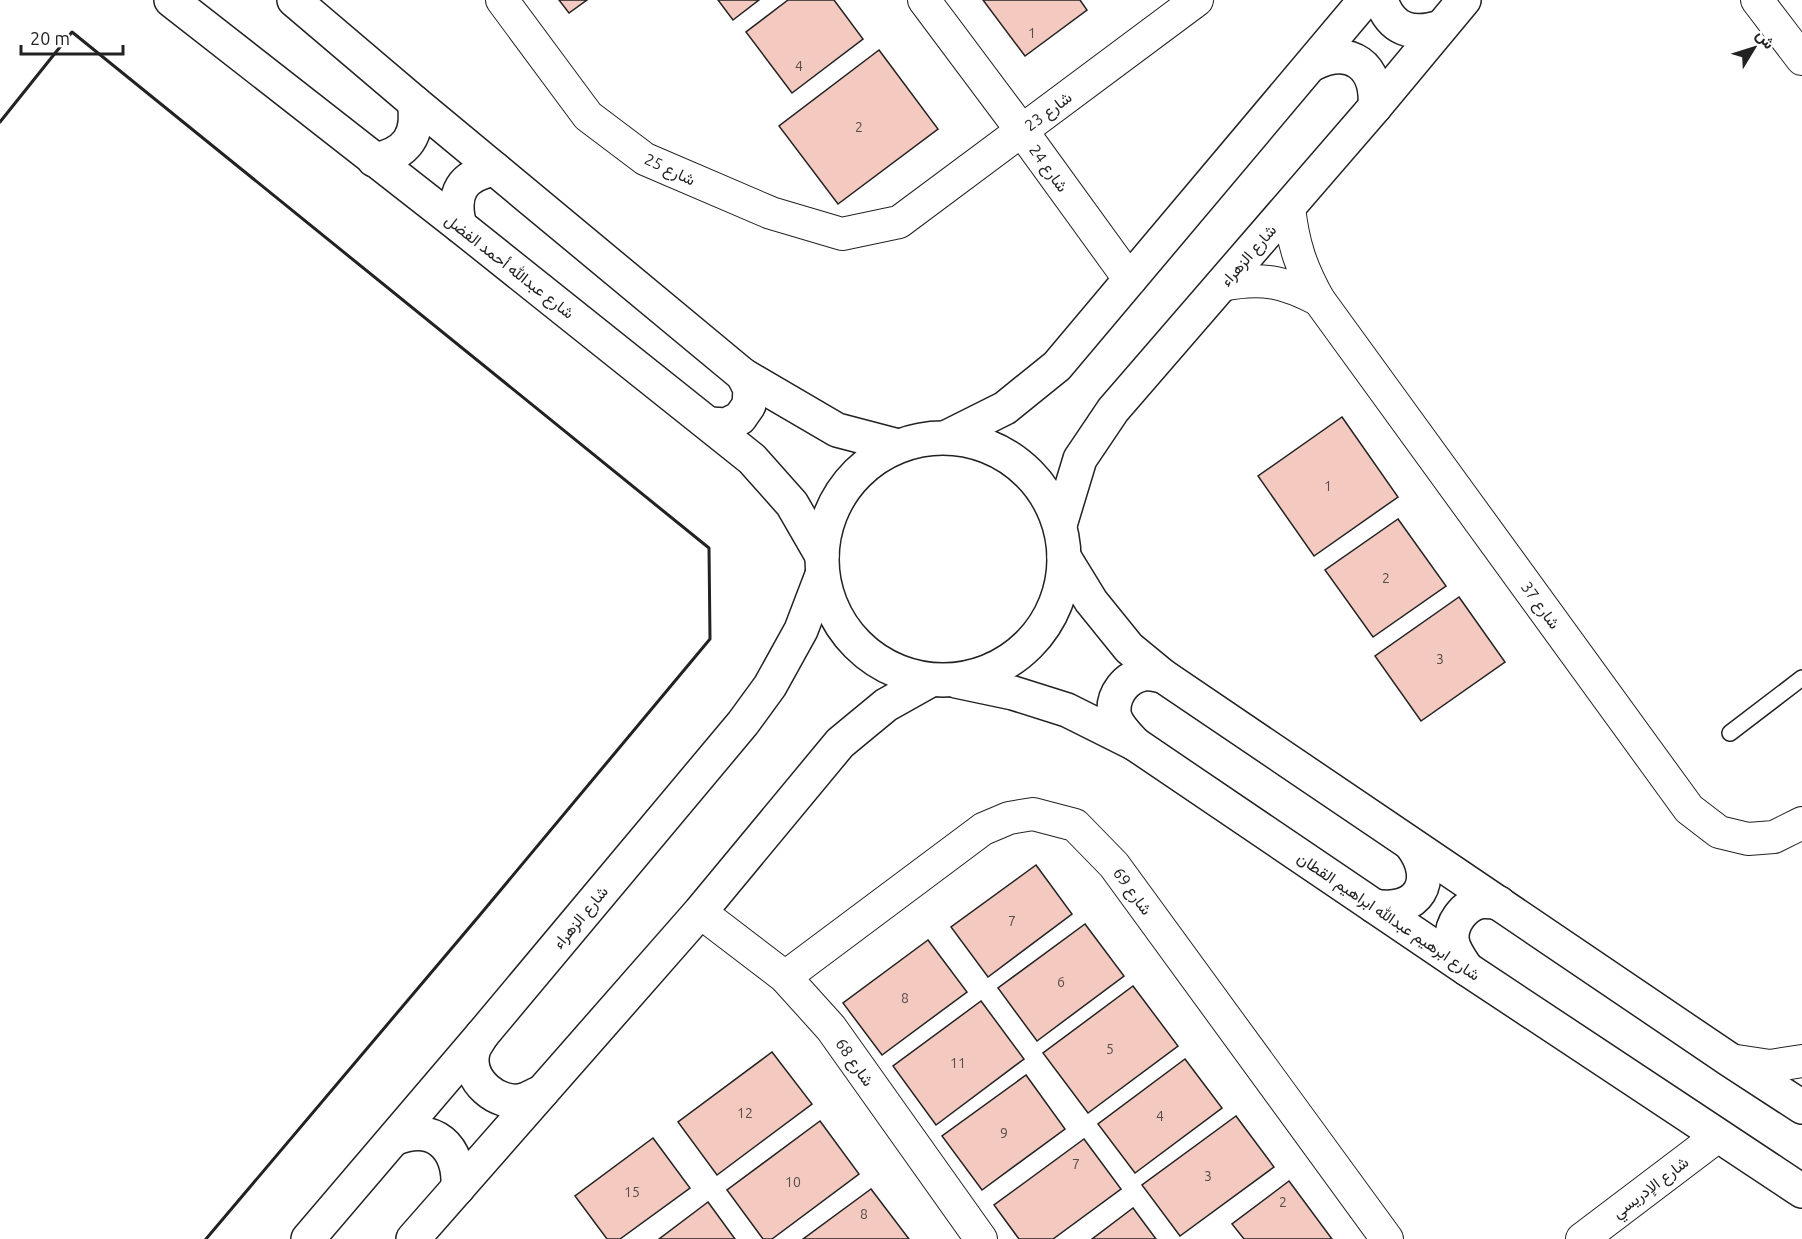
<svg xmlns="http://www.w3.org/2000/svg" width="1802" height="1239" font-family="Ubuntu,Vazirmatn,sans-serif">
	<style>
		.building { fill: #f3c9c0; stroke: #222; stroke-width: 1.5 }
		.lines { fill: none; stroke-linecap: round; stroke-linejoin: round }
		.lane-casing { stroke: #222; stroke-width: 18 }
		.street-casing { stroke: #222; stroke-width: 34 }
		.secondary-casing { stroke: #222; stroke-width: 36 }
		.lane { stroke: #fff; stroke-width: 15 }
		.street { stroke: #fff; stroke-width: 32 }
		.secondary { stroke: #fff; stroke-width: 33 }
		.wall { stroke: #222; stroke-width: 3 }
		.labels { text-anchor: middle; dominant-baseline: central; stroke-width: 4.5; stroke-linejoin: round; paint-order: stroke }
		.number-label { font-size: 14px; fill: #564c4a }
		.street-label { font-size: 16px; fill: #222; stroke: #fff }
	</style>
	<rect width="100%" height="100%" fill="#fff"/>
	<!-- building -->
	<g class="building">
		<path d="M 559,0 L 587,0 L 569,13 Z"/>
		<path d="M 718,0 L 759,0 L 733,20 Z"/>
		<path d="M 788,0 L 834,0 L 863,39 L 792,93 L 746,32 Z"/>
		<path d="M 983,0 L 1080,0 L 1087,10 L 1025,56 Z"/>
		<path d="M 879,50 L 938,129 L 838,204 L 779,126 Z"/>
		<path d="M 1342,417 L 1398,497 L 1314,556 L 1258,476 Z"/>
		<path d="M 1398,519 L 1446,586 L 1373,637 L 1325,570 Z"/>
		<path d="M 1459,597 L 1505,662 L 1421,721 L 1375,656 Z"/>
		<path d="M 1036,865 L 1072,914 L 988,977 L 951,927 Z"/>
		<path d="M 1085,924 L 1124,976 L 1037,1041 L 998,988 Z"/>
		<path d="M 928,940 L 967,992 L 882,1055 L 843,1003 Z"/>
		<path d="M 1133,986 L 1178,1046 L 1088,1113 L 1043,1053 Z"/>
		<path d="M 981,1001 L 1024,1059 L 936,1125 L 893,1066 Z"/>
		<path d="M 772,1052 L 812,1104 L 717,1175 L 678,1122 Z"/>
		<path d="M 1185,1059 L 1222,1108 L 1135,1173 L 1098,1124 Z"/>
		<path d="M 1026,1075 L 1065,1129 L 982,1190 L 942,1136 Z"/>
		<path d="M 1236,1116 L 1274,1167 L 1180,1236 L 1142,1185 Z"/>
		<path d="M 820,1121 L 859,1174 L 772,1239 L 763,1239 L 727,1190 Z"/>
		<path d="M 653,1138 L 690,1188 L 620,1239 L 607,1239 L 575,1196 Z"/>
		<path d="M 1084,1139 L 1121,1189 L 1053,1239 L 1019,1239 L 994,1205 Z"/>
		<path d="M 1289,1181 L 1332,1239 L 1244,1239 L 1232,1224 Z"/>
		<path d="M 871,1189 L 909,1239 L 803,1239 Z"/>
		<path d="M 708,1202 L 735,1239 L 659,1239 Z"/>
		<path d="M 1133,1208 L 1156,1239 L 1092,1239 Z"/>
	</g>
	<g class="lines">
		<!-- lane casing -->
		<g class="lane-casing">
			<path id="lane" d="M 1730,733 L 1802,678"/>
		</g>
		<!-- street casing -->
		<g class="street-casing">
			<g id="street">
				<path d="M 502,0 L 588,116 L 645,159 L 771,213 L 842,234 L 899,222 L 1197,0"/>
				<path d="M 924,0 L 1022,131 L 1130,280"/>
				<path d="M 1757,0 L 1802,59"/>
				<path d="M 1289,207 C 1293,244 1301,268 1319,300 L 1689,809 L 1719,832 L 1748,839 L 1774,837 L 1802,823"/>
				<path d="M 1221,285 C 1262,277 1282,281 1319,300"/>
				<path d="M 700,912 L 785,977 L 831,1028 L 981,1239"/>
				<path d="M 785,977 L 983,829 L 1009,818 L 1033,814 L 1075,825 L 1114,865 L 1387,1239"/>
				<path d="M 1730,1060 L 1770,1066 L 1802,1061"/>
				<path d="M 1582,1239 L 1718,1136"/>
			</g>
		</g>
		<!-- secondary casing -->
		<g class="secondary-casing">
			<g id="secondary">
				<path d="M 171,0 L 460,226 L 752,459 L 792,504 L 822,556"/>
				<path d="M 294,0 L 414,102 L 743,375 L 837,430 L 898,446"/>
				<path d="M 1381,0 C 1391,30 1412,36 1441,27"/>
				<path d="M 1313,64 C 1351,45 1378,66 1375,107"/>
				<path d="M 374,160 C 407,154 420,135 414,102"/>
				<path d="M 460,226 C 451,193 462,175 495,169"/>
				<path d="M 710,424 L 726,425 L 740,418 L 749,405 L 750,389 L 743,375"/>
				<path d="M 947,437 L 1005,408 L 1057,366 L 1365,0"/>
				<circle cx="943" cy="559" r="121"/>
				<path d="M 1060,525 L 1080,459 L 1113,410 L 1375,107 L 1464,0"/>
				<path d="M 1064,557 L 1091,601 L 1129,648 L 1163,676 L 1730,1060 L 1802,1107"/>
				<path d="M 956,681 L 1013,693 L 1067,710 L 1135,744 L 1467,969 L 1802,1191"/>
				<path d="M 1135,744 C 1127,735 1115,724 1114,712 C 1113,694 1126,677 1144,674 C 1150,673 1157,675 1163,676"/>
				<path d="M 1374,906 C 1418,914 1438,881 1412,846"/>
				<path d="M 1467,969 C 1461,960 1453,950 1452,939 C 1451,923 1464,906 1479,902 C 1485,901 1493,902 1499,903"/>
				<path d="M 482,1035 C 479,1040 474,1047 473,1052 C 466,1080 498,1107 524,1100 C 530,1098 536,1094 542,1092"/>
				<path d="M 394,1139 C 434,1122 460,1147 458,1188"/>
				<path d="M 308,1239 L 482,1035 L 743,723 L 770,686 L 801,630 L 822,575"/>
				<path d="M 413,1239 L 700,912 L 840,743 L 886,705 L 927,682"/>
			</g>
		</g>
		<!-- lane -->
		<use href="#lane" class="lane"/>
		<!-- street -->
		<use href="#street" class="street"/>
		<!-- secondary -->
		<use href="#secondary" class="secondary"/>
		<!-- wall -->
		<path class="wall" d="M 0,122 L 72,32 L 709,548 L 710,639 L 479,916 L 206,1239"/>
	</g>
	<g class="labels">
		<!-- number labels -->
		<g class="number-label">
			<text x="1032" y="33">1</text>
			<text x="799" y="66">4</text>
			<text x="859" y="127">2</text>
			<text x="1328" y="486">1</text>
			<text x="1386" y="578">2</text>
			<text x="1440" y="659">3</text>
			<text x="1012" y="921">7</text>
			<text x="1061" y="982">6</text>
			<text x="905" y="998">8</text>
			<text x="1110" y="1049">5</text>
			<text x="958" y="1063">11</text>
			<text x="745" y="1113">12</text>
			<text x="1160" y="1116">4</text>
			<text x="1004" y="1133">9</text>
			<text x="1076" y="1164">7</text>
			<text x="1208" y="1176">3</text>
			<text x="793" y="1182">10</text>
			<text x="632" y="1192">15</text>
			<text x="1283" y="1202">2</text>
			<text x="864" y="1214">8</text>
		</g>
		<!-- street labels -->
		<g class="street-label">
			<text transform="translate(1048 111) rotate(-37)">شارع 23</text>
			<text transform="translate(1049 168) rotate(54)">شارع 24</text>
			<text transform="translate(670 169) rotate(25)">شارع 25</text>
			<text transform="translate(1248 255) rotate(-49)">شارع الزهراء</text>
			<text transform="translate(510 266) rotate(38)">شارع عبدالله أحمد الفضل</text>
			<text transform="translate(1541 605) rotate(54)">شارع 37</text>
			<text transform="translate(1133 891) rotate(54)">شارع 69</text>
			<text transform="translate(1389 916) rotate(34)">شارع ابرهيم عبدالله ابراهيم القطان</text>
			<text transform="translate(580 917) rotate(-50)">شارع الزهراء</text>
			<text transform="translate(855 1062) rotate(55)">شارع 68</text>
			<text transform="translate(1650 1187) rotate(-37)">شارع الإدريسي</text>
		</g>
	</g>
	<!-- north arrow -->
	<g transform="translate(1754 48) rotate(52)" stroke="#ffffff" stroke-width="4.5" paint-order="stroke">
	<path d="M0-4.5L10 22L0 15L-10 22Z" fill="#222222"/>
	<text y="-9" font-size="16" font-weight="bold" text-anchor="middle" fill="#222222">ش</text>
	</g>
	<!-- scale -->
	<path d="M21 45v9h102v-9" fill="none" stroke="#222222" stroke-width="3"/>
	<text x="30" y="45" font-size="18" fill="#222222" stroke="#ffffff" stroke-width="4.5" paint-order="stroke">20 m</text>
</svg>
